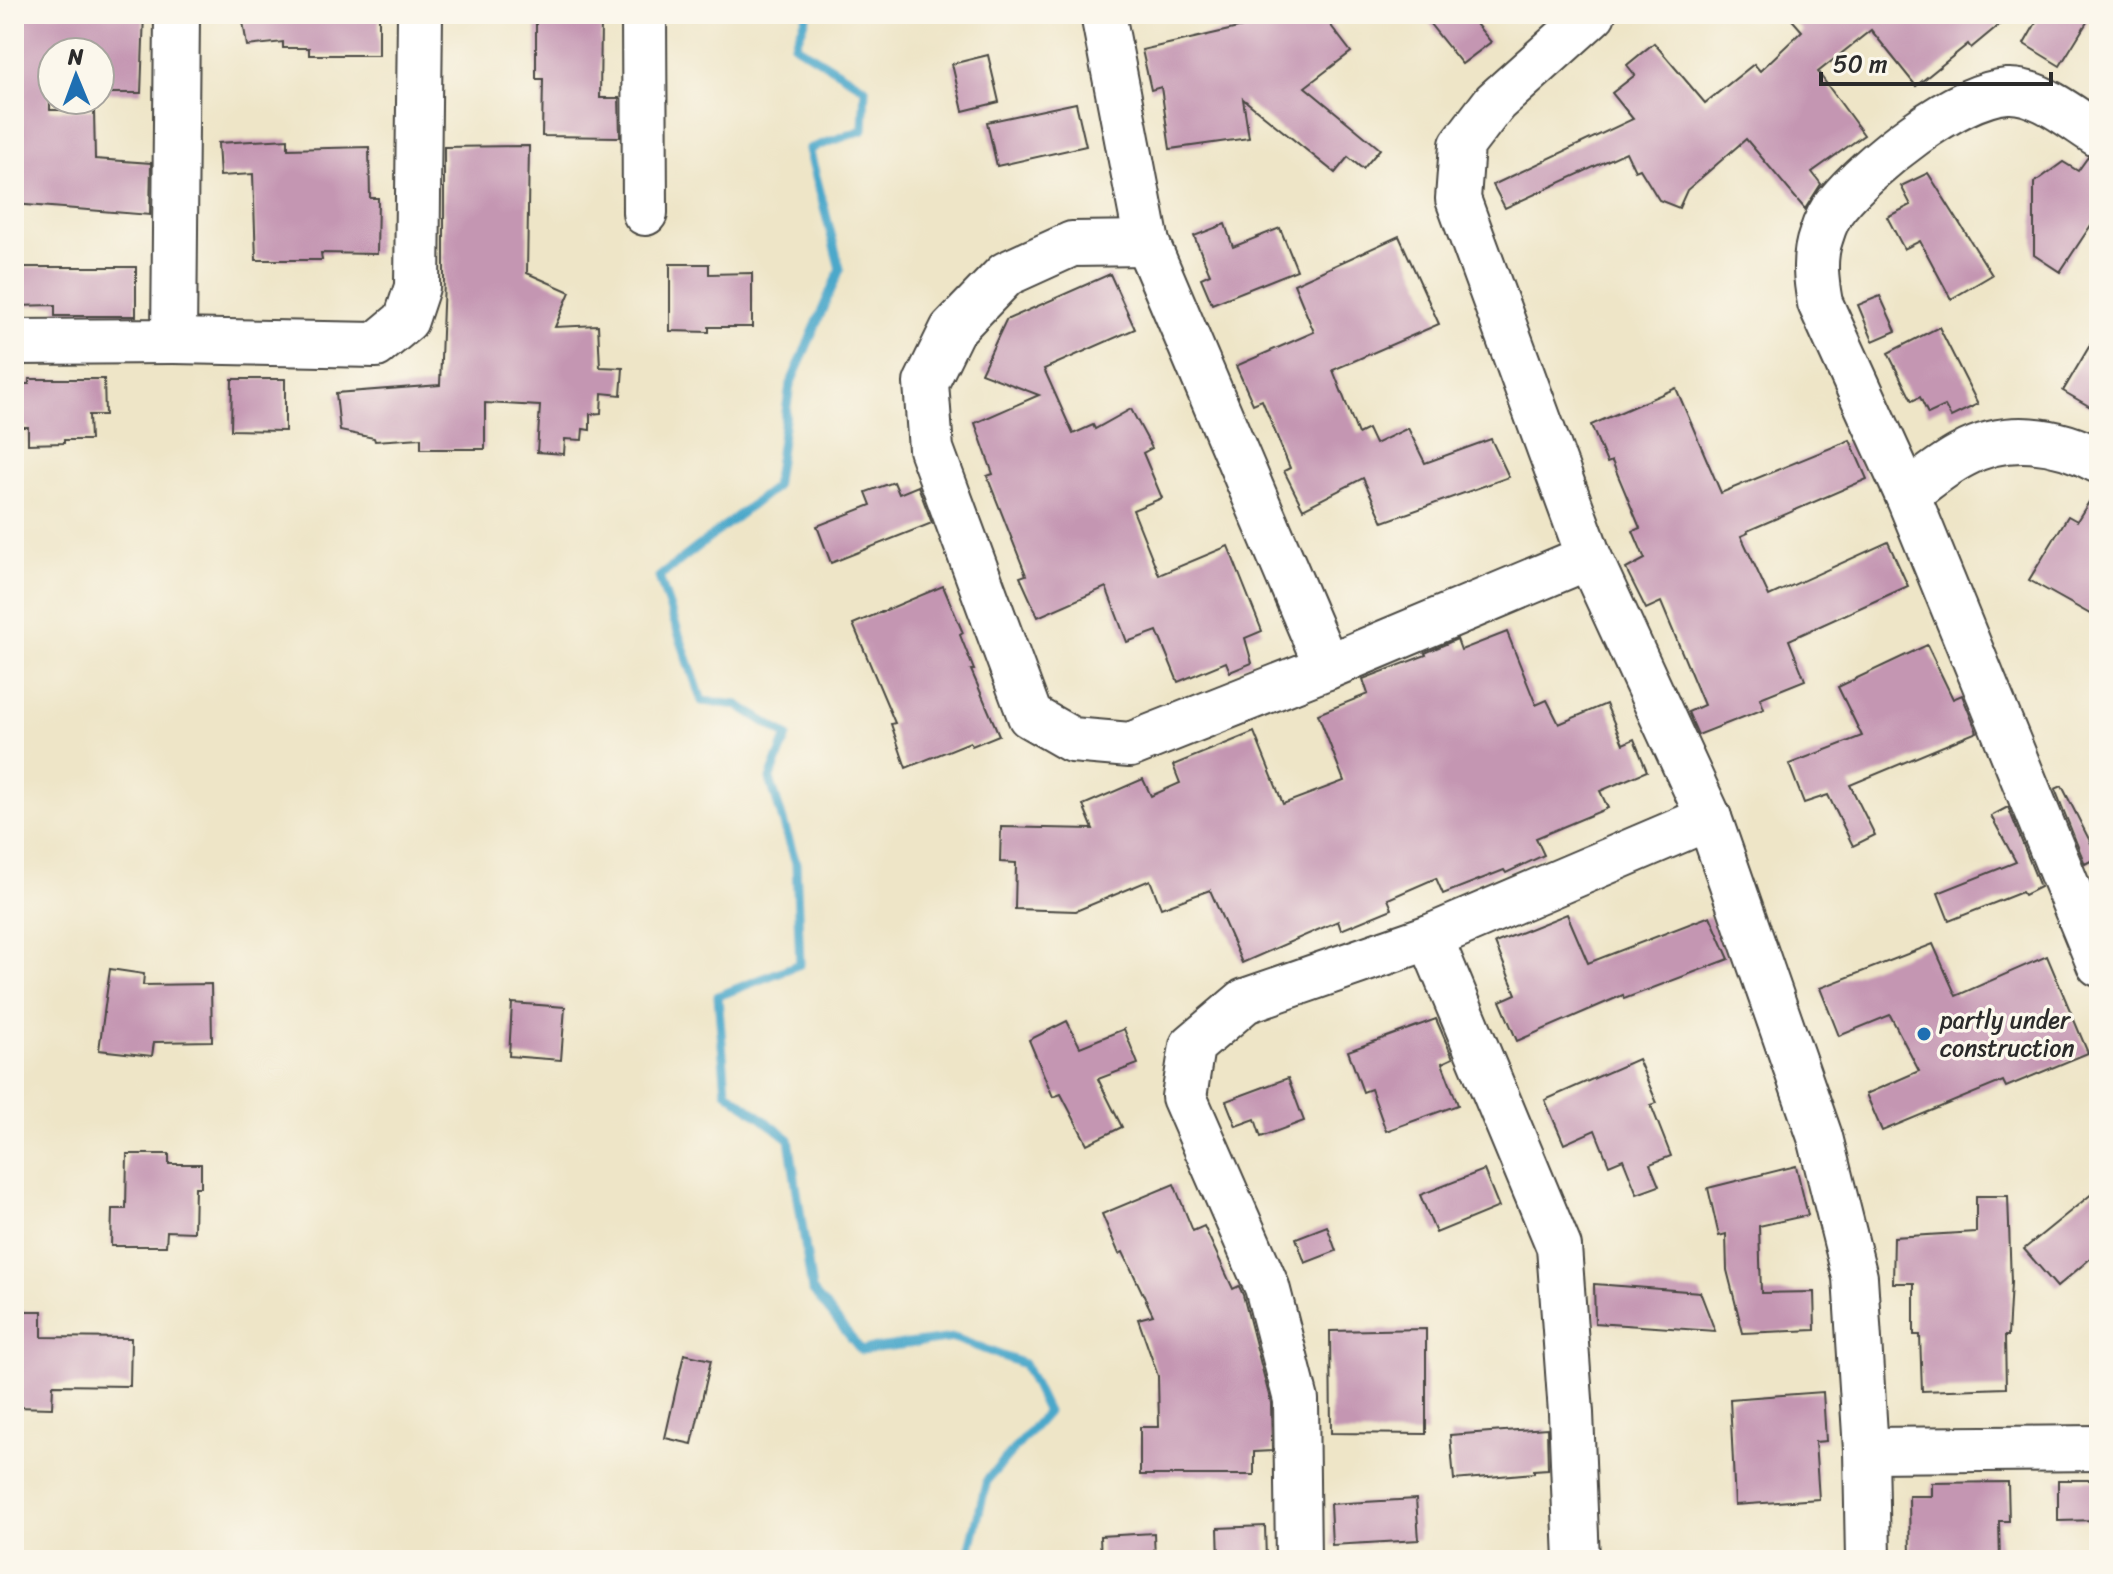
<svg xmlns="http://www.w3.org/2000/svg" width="2113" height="1574" font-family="Sriracha,sans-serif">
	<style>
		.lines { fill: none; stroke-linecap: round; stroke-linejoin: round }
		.stream { stroke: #4ca8ca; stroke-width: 9 }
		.building { fill: #c496b2 }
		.minor-casing { stroke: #484742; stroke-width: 48 }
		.minor { stroke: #fff; stroke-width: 44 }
		.poi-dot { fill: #1f6fb2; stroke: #fbf7ec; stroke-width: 3 }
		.labels { text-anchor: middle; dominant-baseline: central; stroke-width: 7; stroke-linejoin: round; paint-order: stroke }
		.poi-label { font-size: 24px; fill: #2b2b2b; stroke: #fbf7ec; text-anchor: start }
	</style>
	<rect width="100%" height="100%" fill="#fbf7ec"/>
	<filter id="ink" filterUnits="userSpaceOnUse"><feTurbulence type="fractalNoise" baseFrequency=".0125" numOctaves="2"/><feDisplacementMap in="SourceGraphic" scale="16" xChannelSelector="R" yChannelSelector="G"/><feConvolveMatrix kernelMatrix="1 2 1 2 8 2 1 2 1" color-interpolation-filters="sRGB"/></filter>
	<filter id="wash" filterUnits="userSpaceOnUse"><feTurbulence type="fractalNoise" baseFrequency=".006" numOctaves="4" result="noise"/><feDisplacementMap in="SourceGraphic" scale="32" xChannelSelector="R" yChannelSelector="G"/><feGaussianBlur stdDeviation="1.8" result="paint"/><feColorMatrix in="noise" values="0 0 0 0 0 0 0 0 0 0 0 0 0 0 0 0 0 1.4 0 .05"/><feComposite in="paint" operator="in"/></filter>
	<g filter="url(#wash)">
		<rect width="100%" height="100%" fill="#eee5c7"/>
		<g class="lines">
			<!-- stream -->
			<path class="stream" d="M 808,14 L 795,45 L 865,88 L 863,130 L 809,149 L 840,269 L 790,385 L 775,487 L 659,577 L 702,701 L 738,705 L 787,736 L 770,779 L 796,863 L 800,964 L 718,996 L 726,1091 L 789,1139 L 812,1290 L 861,1350 L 954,1338 L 1024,1364 L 1047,1412 L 987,1480 L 967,1560"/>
		</g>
		<g id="blocks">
			<!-- building -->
			<g class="building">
				<path d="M 14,14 L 144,14 L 141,93 L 100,93 L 100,52 L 50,52 L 50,110 L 94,110 L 95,159 L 151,163 L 150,215 L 14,204 Z"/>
				<path d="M 307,14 L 379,14 L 379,55 L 309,55 L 309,48 L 283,48 L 283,42 L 247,46 L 243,22 Z"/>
				<path d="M 1275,14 L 1322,14 L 1351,52 L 1305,87 L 1380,149 L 1363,169 L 1348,157 L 1335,173 L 1243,99 L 1249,138 L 1170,149 L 1161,87 L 1151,90 L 1142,50 L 1264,22 Z"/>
				<path d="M 1422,14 L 1468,14 L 1491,42 L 1462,64 Z"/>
				<path d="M 1787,14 L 2012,14 L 1971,48 L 1968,44 L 1916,86 L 1871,30 L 1818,72 L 1864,135 L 1812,172 L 1821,184 L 1805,209 L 1746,139 L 1687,190 L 1679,208 L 1659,200 L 1640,169 L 1635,171 L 1626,152 L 1505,208 L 1493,185 L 1633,119 L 1612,93 L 1635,75 L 1627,65 L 1654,43 L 1705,103 L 1754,64 L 1760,71 L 1802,31 Z"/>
				<path d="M 2041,14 L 2092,14 L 2060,66 L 2024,44 Z"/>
				<path d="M 536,21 L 601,21 L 600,98 L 619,98 L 620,137 L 542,136 L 543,79 L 536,79 Z"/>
				<path d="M 988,55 L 999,102 L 963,111 L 952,64 Z"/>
				<path d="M 1076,103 L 1086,146 L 997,166 L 987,122 Z"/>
				<path d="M 288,139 L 288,149 L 369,147 L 370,198 L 378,198 L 377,254 L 321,253 L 322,260 L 256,260 L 253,174 L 220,176 L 218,143 Z"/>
				<path d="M 529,146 L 527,273 L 570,292 L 555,327 L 598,325 L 600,367 L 623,368 L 621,395 L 602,393 L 601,413 L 590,414 L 590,430 L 583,429 L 582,440 L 565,439 L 564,454 L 537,452 L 540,406 L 485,403 L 485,449 L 421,449 L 421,438 L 375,441 L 374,438 L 340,431 L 336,393 L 440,385 L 444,280 L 444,147 Z"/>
				<path d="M 2088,157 L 2099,160 L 2099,213 L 2060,272 L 2034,255 L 2034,183 L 2063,162 L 2078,171 Z"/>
				<path d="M 1928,173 L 1992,275 L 1951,299 L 1920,241 L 1904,249 L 1887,217 L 1911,205 L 1901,186 Z"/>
				<path d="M 1225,224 L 1233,247 L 1280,228 L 1297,270 L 1212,304 L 1201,278 L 1210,274 L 1194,236 Z"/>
				<path d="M 1399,236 L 1439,324 L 1333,370 L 1358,434 L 1368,429 L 1375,444 L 1408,428 L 1425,463 L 1491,439 L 1509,477 L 1383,522 L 1363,478 L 1303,509 L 1284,471 L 1290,468 L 1262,400 L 1253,404 L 1236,366 L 1314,332 L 1294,284 Z"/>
				<path d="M 670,264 L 709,264 L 709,274 L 752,273 L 752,327 L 709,327 L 709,332 L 670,331 Z"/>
				<path d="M 14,267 L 136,267 L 136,316 L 55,316 L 55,305 L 14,306 Z"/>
				<path d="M 1110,274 L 1135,329 L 1044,369 L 1073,434 L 1093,425 L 1095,429 L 1131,409 L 1152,448 L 1143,453 L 1162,498 L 1133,510 L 1159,575 L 1228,546 L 1262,631 L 1245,638 L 1252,663 L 1230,672 L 1226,662 L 1178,682 L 1157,631 L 1127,642 L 1106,587 L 1038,617 L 1020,577 L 1026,575 L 987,476 L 993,474 L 975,423 L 1039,395 L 981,373 L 1006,320 Z"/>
				<path d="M 1880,296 L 1896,331 L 1873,341 L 1858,305 Z"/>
				<path d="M 1939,327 L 1978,404 L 1951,417 L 1945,406 L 1928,414 L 1920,397 L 1912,401 L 1888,353 Z"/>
				<path d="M 2099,330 L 2099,412 L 2063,391 Z"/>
				<path d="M 29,379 L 104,379 L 105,415 L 89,415 L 90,440 L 64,440 L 64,443 L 28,444 L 28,427 L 14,427 L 14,384 L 29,384 Z"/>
				<path d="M 232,379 L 285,379 L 285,431 L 231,430 Z"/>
				<path d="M 1676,388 L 1721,493 L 1850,440 L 1867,479 L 1747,531 L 1748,533 L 1741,536 L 1769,596 L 1888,542 L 1908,586 L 1789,640 L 1805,680 L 1760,698 L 1764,709 L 1698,735 L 1688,712 L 1704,705 L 1661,602 L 1646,609 L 1626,569 L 1645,559 L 1633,531 L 1640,528 L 1612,461 L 1607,463 L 1591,425 Z"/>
				<path d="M 894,482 L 899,494 L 918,486 L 932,523 L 831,563 L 817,526 L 871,505 L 866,492 Z"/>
				<path d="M 2099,486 L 2099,619 L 2029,580 L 2068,516 L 2077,521 Z"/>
				<path d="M 943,586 L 963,633 L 960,635 L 974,670 L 971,670 L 999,735 L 972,746 L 970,742 L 906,768 L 891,724 L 895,723 L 853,624 Z"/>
				<path d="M 1507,632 L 1536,705 L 1547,700 L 1559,724 L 1606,704 L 1623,744 L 1634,739 L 1647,771 L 1600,791 L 1608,808 L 1536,838 L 1544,855 L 1506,873 L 1504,870 L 1443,894 L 1436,878 L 1388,899 L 1392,909 L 1341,930 L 1338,921 L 1242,963 L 1210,890 L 1161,908 L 1150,880 L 1076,911 L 1015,909 L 1016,863 L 1000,862 L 1001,827 L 1093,829 L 1083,805 L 1143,779 L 1151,796 L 1180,783 L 1173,765 L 1254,732 L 1283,804 L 1344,781 L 1318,714 L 1368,694 L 1363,679 L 1426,655 L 1425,653 L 1457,639 L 1461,650 Z"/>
				<path d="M 1927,645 L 1953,699 L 1962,695 L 1977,732 L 1850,785 L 1875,835 L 1853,846 L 1828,795 L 1804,803 L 1789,764 L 1862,736 L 1838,687 Z"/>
				<path d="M 2062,786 L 2098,857 L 2085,864 L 2055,789 Z"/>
				<path d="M 2008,807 L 2040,887 L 2024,895 L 2022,892 L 1949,921 L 1938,893 L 2016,862 L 1991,816 Z"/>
				<path d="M 1567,914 L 1588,963 L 1710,916 L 1729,959 L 1624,999 L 1623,995 L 1517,1041 L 1500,1001 L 1516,994 L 1495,943 Z"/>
				<path d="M 1933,944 L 1956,996 L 2047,956 L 2088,1053 L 2006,1087 L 2003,1081 L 1882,1131 L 1866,1094 L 1919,1071 L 1890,1015 L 1839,1036 L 1820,988 Z"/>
				<path d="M 110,969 L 144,974 L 143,985 L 211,984 L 212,1041 L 154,1042 L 152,1056 L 99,1050 Z"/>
				<path d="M 512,1003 L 565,1007 L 561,1060 L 509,1056 Z"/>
				<path d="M 1436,1019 L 1453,1058 L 1442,1063 L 1458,1105 L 1386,1131 L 1371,1089 L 1363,1092 L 1348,1051 Z"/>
				<path d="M 1067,1021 L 1080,1047 L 1124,1029 L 1138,1064 L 1098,1079 L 1122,1127 L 1087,1144 L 1061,1094 L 1053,1097 L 1029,1040 Z"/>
				<path d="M 1638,1059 L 1657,1103 L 1651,1105 L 1671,1156 L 1650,1164 L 1659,1186 L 1637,1194 L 1623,1159 L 1609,1165 L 1595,1130 L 1564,1144 L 1545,1100 Z"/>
				<path d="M 1288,1078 L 1304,1121 L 1261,1137 L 1255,1119 L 1236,1126 L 1226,1101 Z"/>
				<path d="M 127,1154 L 169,1154 L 169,1164 L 201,1164 L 201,1187 L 195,1187 L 194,1232 L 167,1231 L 166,1246 L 111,1246 L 112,1209 L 126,1209 Z"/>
				<path d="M 1796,1166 L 1808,1215 L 1759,1226 L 1761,1293 L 1814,1292 L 1815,1330 L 1743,1333 L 1727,1270 L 1726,1234 L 1719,1236 L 1708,1188 Z"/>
				<path d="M 1484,1170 L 1499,1207 L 1436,1233 L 1420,1195 Z"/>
				<path d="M 1174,1184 L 1193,1231 L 1204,1226 L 1233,1289 L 1239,1286 L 1243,1295 L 1271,1403 L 1272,1451 L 1254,1452 L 1254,1475 L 1140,1475 L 1140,1427 L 1159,1427 L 1158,1376 L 1138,1319 L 1153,1315 L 1123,1252 L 1119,1254 L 1102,1214 Z"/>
				<path d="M 2099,1188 L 2099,1251 L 2057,1287 L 2024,1249 Z"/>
				<path d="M 1976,1196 L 2008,1196 L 2011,1282 L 2008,1336 L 2005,1336 L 2006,1388 L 1922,1391 L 1920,1335 L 1914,1335 L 1914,1283 L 1893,1283 L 1894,1237 L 1976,1232 Z"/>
				<path d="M 1327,1226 L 1336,1251 L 1305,1263 L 1296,1238 Z"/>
				<path d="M 1594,1284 L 1700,1292 L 1715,1331 L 1595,1323 Z"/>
				<path d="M 14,1311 L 42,1311 L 42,1337 L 131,1338 L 130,1386 L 53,1385 L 52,1408 L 14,1407 Z"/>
				<path d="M 1426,1329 L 1426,1434 L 1331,1433 L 1330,1331 Z"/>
				<path d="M 684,1354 L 711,1360 L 692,1444 L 665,1438 Z"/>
				<path d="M 1823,1392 L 1826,1441 L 1815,1442 L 1819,1499 L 1735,1505 L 1730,1399 Z"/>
				<path d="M 1547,1428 L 1548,1469 L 1534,1470 L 1534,1473 L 1454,1480 L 1450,1435 Z"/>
				<path d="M 2058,1480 L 2099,1480 L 2099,1520 L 2058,1521 Z"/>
				<path d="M 2008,1482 L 2009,1521 L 1999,1521 L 2000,1560 L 1910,1560 L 1909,1496 L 1932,1496 L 1932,1483 Z"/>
				<path d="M 1416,1499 L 1419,1540 L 1332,1545 L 1330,1504 Z"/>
				<path d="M 1265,1526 L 1266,1560 L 1219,1560 L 1218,1528 Z"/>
				<path d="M 1154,1533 L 1155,1560 L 1101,1560 L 1100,1536 Z"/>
			</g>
		</g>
	</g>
	<g filter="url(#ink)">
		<use href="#blocks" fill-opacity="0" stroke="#484742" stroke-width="2"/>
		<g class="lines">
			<!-- minor casing -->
			<g class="minor-casing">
				<g id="minor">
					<path d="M 644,14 L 645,213"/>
					<path d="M 1103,14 L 1147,243 L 1327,667 L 1589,557"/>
					<path d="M 1593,14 L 1495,102 L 1462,145 L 1458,199 L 1589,557 L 1709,818 L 1820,1137 L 1855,1277 L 1866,1450 L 1868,1560"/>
					<path d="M 2099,135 C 2073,119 2039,89 2007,91 C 1955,95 1870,164 1837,204 C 1830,212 1824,226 1821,236 C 1813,258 1816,281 1820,303 L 1907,494 L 2099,964"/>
					<path d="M 1147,243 L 1072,244 L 1006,274 L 952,330 L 926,383 L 931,449 L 1030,716 L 1072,740 L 1130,745 L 1327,667"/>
					<path d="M 174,341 L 376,345 L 406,320 L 417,287 L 420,14"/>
					<path d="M 14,342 L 174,341 L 177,14"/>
					<path d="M 1907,494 C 1925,481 1943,465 1963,455 C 2006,431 2057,438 2099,461"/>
					<path d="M 1430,937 L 1559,1247 L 1571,1413 L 1577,1560"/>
					<path d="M 1866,1450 L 2099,1448"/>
					<path d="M 1298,1560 L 1296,1400 L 1267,1287 L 1184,1097 L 1192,1046 L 1245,1001 L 1430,937 L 1709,818"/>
				</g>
			</g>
			<!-- minor -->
			<use href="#minor" class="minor"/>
		</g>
	</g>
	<!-- markers -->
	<circle class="poi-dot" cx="1924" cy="1034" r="8"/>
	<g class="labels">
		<!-- poi labels -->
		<g class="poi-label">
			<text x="1940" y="1020">partly under<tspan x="1940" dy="28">construction</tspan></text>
		</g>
	</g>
	<!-- margin -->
	<rect width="2113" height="1574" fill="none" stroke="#fbf7ec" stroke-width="48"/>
	<!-- north arrow -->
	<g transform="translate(76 76) rotate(359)"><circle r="38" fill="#fbf7ec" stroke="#a8a59f" stroke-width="2"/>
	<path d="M0-6L14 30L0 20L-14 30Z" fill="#1f6fb2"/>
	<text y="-12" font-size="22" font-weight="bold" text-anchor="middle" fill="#2b2b2b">N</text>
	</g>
	<!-- scale -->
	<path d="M1821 72v12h230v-12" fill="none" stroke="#2b2b2b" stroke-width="4"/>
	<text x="1833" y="72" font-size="24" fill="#2b2b2b" stroke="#fbf7ec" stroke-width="6" paint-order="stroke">50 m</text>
</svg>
